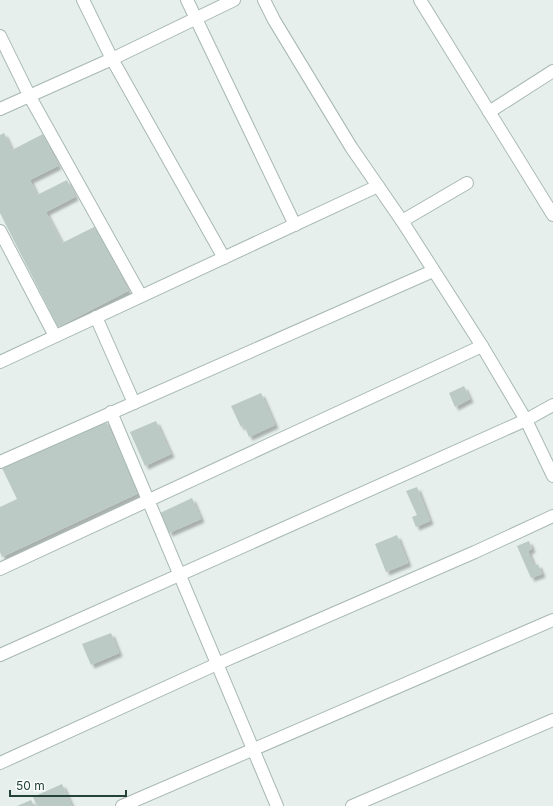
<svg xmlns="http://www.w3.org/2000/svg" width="553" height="806" font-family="Inter,sans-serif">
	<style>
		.building { fill: #bbcac4; filter: url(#shadow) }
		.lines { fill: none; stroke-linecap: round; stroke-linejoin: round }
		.minor-casing { stroke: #a8b8b2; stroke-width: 14 }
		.minor { stroke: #fff; stroke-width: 12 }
	</style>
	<defs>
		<filter id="shadow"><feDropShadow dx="3.5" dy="3.5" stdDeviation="1" flood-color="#0004"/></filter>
	</defs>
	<rect width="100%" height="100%" fill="#e6efeb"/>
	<!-- building -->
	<g class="building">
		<path d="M 4,133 L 12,150 L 43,134 L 58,166 L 30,180 L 37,195 L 67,180 L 75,197 L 46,212 L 62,243 L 96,226 L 128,291 L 58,327 L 0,213 L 0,135 Z"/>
		<path d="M 464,386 L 470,399 L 455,407 L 449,393 Z"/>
		<path d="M 261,393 L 275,425 L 249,437 L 244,425 L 241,427 L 231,406 Z"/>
		<path d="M 105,420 L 139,493 L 2,557 L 0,552 L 0,507 L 17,499 L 2,468 Z"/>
		<path d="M 156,421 L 171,454 L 145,466 L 130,432 Z"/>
		<path d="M 417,487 L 430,521 L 416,527 L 412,517 L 417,515 L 406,491 Z"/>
		<path d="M 192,498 L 201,519 L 169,533 L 160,513 Z"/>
		<path d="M 397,535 L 408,563 L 386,572 L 375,544 Z"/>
		<path d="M 529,541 L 532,549 L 528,551 L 534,566 L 538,564 L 542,574 L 531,578 L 517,546 Z"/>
		<path d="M 111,633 L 119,653 L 91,665 L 82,644 Z"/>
		<path d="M 62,784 L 72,806 L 37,806 L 33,797 Z"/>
		<path d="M 31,800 L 34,806 L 17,806 Z"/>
	</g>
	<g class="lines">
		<!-- minor casing -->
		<g class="minor-casing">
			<g id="minor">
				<path d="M 83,0 L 112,59 L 224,258"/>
				<path d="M 187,0 L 295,225"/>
				<path d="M 264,0 L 274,20 L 351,147 L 402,221 L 482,346 L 526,420 L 553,476"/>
				<path d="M 420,0 L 553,215"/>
				<path d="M 0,36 L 30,97 L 141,296"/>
				<path d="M 0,109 L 112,59 L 234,0"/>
				<path d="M 489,112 L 553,71"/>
				<path d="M 402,221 L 467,183"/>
				<path d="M 0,231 L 55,336"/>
				<path d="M 96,317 L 134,403"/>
				<path d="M 0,362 L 378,186"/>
				<path d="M 111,412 L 277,806"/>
				<path d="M 0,462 L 433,271"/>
				<path d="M 0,569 L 482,346"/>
				<path d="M 0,655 L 526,420 L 553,405"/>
				<path d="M 0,763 L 217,664 L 475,552 L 553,516"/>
				<path d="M 122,806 L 553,620"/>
				<path d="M 352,806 L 553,720"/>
			</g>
		</g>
		<!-- minor -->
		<use href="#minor" class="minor"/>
	</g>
	<!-- scale -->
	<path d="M10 790v6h116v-6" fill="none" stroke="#24423a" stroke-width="2"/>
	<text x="16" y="790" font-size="12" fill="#24423a" stroke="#f7fbf9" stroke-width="3" paint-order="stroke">50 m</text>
</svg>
